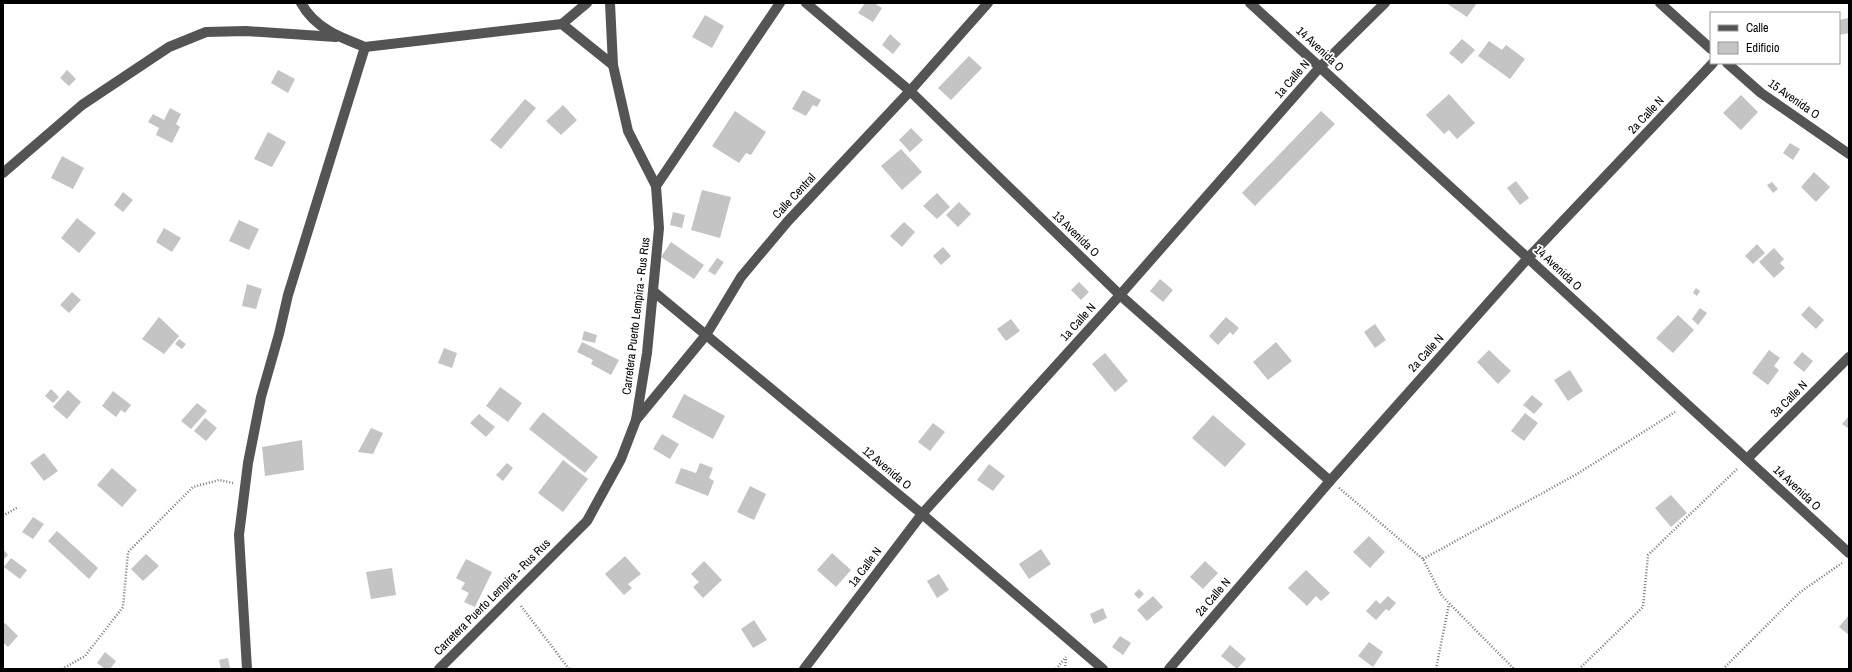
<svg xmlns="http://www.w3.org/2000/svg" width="1852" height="672" font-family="'Archivo Narrow',sans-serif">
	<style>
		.building { fill: #c4c4c4 }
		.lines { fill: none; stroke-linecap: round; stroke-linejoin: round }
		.path { stroke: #767676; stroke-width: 2.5; stroke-dasharray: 1 2; stroke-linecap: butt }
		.minor { stroke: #545454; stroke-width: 10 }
		.labels { text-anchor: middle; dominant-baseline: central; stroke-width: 3.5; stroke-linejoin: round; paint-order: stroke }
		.street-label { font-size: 12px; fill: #000; stroke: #fff }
	</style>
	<rect width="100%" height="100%" fill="#fff"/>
	<!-- building -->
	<g class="building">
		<path d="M 865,3 L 874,3 L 882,8 L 873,22 L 858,13 Z"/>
		<path d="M 1446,3 L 1477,3 L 1467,17 Z"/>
		<path d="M 705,15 L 724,26 L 712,48 L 692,37 Z"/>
		<path d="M 1848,18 L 1849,33 L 1839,35 L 1839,20 Z"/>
		<path d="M 890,34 L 901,44 L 893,54 L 882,45 Z"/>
		<path d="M 1462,39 L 1475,50 L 1462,64 L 1449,53 Z"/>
		<path d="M 1489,41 L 1502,50 L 1506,45 L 1525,59 L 1510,79 L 1478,56 Z"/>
		<path d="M 969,56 L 982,68 L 951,100 L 938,88 Z"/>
		<path d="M 67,70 L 76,79 L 69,86 L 60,78 Z"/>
		<path d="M 278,70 L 295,79 L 288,93 L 271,83 Z"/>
		<path d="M 803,90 L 821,100 L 817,107 L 813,105 L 806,116 L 792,109 Z"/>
		<path d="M 1449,94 L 1475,123 L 1457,139 L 1449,130 L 1444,134 L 1426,115 Z"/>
		<path d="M 1741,95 L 1758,112 L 1741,130 L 1723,113 Z"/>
		<path d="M 525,99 L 536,108 L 501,149 L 490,140 Z"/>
		<path d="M 563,105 L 577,120 L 561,135 L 546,121 Z"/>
		<path d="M 170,108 L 181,114 L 176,124 L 180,127 L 172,143 L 156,135 L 159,128 L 148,122 L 153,114 L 164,120 Z"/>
		<path d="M 735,111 L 766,132 L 751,155 L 746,153 L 739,163 L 712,146 Z"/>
		<path d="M 1321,111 L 1335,124 L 1255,206 L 1242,193 Z"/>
		<path d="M 911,128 L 923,140 L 910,152 L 899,140 Z"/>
		<path d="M 268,132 L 286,142 L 272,167 L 254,159 Z"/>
		<path d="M 1790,143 L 1800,149 L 1793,160 L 1783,153 Z"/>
		<path d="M 901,149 L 922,172 L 902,190 L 881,166 Z"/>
		<path d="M 62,156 L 84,168 L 73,189 L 51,178 Z"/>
		<path d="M 1814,172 L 1830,187 L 1816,202 L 1801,187 Z"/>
		<path d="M 1516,181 L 1529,198 L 1520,205 L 1507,188 Z"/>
		<path d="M 1772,182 L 1778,189 L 1773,193 L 1767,185 Z"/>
		<path d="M 702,190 L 731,197 L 720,238 L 691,230 Z"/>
		<path d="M 123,192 L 133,200 L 123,212 L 114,205 Z"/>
		<path d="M 937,193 L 950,207 L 937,219 L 923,206 Z"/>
		<path d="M 959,202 L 971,214 L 958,227 L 946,215 Z"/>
		<path d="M 673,212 L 685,215 L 682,228 L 670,225 Z"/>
		<path d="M 77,218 L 96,233 L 79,253 L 61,238 Z"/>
		<path d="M 239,220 L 259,229 L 249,250 L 229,241 Z"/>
		<path d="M 904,222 L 915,232 L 902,247 L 890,236 Z"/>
		<path d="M 164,228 L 181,238 L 172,252 L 156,242 Z"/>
		<path d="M 671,242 L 704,265 L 694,279 L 661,257 Z"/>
		<path d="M 1757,244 L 1765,253 L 1753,264 L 1745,256 Z"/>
		<path d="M 943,247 L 951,256 L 941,265 L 933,256 Z"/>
		<path d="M 1774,248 L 1784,259 L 1780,263 L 1785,268 L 1774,278 L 1759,262 Z"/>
		<path d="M 717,258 L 724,262 L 715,275 L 708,271 Z"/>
		<path d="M 1160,279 L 1173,290 L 1163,302 L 1150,291 Z"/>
		<path d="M 1079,282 L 1089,292 L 1081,300 L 1071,290 Z"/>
		<path d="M 247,284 L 262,289 L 256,309 L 242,306 Z"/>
		<path d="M 1696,288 L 1700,291 L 1697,296 L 1693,293 Z"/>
		<path d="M 72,292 L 81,300 L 69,313 L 60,305 Z"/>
		<path d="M 1809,306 L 1824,320 L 1816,329 L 1801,315 Z"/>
		<path d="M 1700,308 L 1707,313 L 1698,325 L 1692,319 Z"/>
		<path d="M 1678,315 L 1694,330 L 1673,353 L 1656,338 Z"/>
		<path d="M 159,317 L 179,336 L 164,354 L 142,339 Z"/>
		<path d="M 1226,317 L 1239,328 L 1233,335 L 1230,332 L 1218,345 L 1209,336 Z"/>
		<path d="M 1011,319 L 1020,331 L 1006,341 L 997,329 Z"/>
		<path d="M 1375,324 L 1386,340 L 1375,348 L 1364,332 Z"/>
		<path d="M 584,331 L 597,335 L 595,343 L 582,340 Z"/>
		<path d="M 179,339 L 186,344 L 182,349 L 175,344 Z"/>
		<path d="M 582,342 L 619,360 L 611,375 L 591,364 L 593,360 L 577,352 Z"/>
		<path d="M 1276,342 L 1292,361 L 1268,380 L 1253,362 Z"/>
		<path d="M 444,348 L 457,353 L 452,368 L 438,363 Z"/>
		<path d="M 1489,350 L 1511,371 L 1498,384 L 1477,362 Z"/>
		<path d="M 1769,350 L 1780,358 L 1774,366 L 1779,370 L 1768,385 L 1752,373 Z"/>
		<path d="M 1802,352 L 1813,361 L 1804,372 L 1793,363 Z"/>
		<path d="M 1105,353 L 1128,381 L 1115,392 L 1092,364 Z"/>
		<path d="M 1570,370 L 1583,391 L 1568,401 L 1554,380 Z"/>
		<path d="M 500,387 L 522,403 L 508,422 L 486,406 Z"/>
		<path d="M 51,389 L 59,397 L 53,403 L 45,396 Z"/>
		<path d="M 68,390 L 81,402 L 67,419 L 53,407 Z"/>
		<path d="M 113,391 L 131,405 L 125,413 L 121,410 L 116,417 L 102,406 Z"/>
		<path d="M 684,394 L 725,416 L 713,439 L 672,417 Z"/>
		<path d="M 1532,395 L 1543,404 L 1534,414 L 1523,405 Z"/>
		<path d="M 197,403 L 207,411 L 191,429 L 181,421 Z"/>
		<path d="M 543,412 L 598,457 L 585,473 L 529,429 Z"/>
		<path d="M 1525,413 L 1538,423 L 1524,441 L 1511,431 Z"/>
		<path d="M 479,414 L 495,427 L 486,437 L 470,423 Z"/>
		<path d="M 1213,415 L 1246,444 L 1225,467 L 1192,438 Z"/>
		<path d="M 1849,416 L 1849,429 L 1842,424 Z"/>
		<path d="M 205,418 L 217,428 L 206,441 L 194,431 Z"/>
		<path d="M 933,423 L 945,432 L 930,451 L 918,442 Z"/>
		<path d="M 371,428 L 383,433 L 373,454 L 358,452 Z"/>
		<path d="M 662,434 L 679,444 L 670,459 L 653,449 Z"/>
		<path d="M 302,440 L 304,470 L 265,476 L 262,447 Z"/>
		<path d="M 44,453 L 58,471 L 44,481 L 30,463 Z"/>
		<path d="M 563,460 L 588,479 L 563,512 L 538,493 Z"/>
		<path d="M 507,463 L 513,468 L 503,481 L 496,475 Z"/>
		<path d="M 700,463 L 713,468 L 709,478 L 714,481 L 708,496 L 675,483 L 681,468 L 696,473 Z"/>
		<path d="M 989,464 L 1005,476 L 993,491 L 977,480 Z"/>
		<path d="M 112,468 L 137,490 L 122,507 L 97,485 Z"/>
		<path d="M 750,486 L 766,494 L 754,520 L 737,512 Z"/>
		<path d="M 1671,495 L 1687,513 L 1671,527 L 1655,508 Z"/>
		<path d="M 33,517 L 44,524 L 33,539 L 22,532 Z"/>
		<path d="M 57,531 L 98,568 L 89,579 L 48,541 Z"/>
		<path d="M 1369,536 L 1385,552 L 1370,568 L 1353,552 Z"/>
		<path d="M 3,549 L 8,555 L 3,560 Z"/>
		<path d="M 1041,549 L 1051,564 L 1029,579 L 1019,564 Z"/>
		<path d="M 832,553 L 851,570 L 836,587 L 817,570 Z"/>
		<path d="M 146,554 L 159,566 L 143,581 L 131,569 Z"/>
		<path d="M 625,556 L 641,574 L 628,584 L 632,588 L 624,595 L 605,574 Z"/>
		<path d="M 11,558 L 27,570 L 20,579 L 4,567 Z"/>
		<path d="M 466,559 L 492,572 L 475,607 L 464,602 L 469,593 L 461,589 L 465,583 L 456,578 Z"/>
		<path d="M 704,561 L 722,580 L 703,598 L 693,587 L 699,582 L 691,574 Z"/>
		<path d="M 1205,561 L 1218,573 L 1203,589 L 1190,577 Z"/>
		<path d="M 392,568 L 396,595 L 371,599 L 366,572 Z"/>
		<path d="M 1306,570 L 1330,593 L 1321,601 L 1316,596 L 1307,606 L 1288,588 Z"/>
		<path d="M 939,574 L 949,590 L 937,598 L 927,581 Z"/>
		<path d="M 1139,589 L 1144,594 L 1139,599 L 1134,594 Z"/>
		<path d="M 1153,596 L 1163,607 L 1147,621 L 1137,610 Z"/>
		<path d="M 1388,596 L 1396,603 L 1389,611 L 1386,609 L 1376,620 L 1366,611 L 1376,600 L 1380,604 Z"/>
		<path d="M 1103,608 L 1107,618 L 1094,624 L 1090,614 Z"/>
		<path d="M 1849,615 L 1849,635 L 1839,627 Z"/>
		<path d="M 754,620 L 767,640 L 753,648 L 741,629 Z"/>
		<path d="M 5,623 L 18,636 L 8,647 L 3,642 L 3,625 Z"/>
		<path d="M 1120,636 L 1131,643 L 1123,655 L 1112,647 Z"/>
		<path d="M 1369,642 L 1383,652 L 1373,667 L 1358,656 Z"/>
		<path d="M 1230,645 L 1246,659 L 1237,669 L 1221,656 Z"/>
		<path d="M 105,652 L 116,661 L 110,669 L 105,669 L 97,663 Z"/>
		<path d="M 228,658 L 230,668 L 221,669 L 219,660 Z"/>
	</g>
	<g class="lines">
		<!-- path -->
		<g class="path">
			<path d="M 1339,488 L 1423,559 L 1442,596 L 1514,669"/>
			<path d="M 3,516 L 18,507"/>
			<path d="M 1423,559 L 1577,474 L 1675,412"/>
			<path d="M 521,606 L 569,669"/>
			<path d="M 62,669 L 85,656 L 123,607 L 128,552 L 193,487 L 219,480 L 233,483"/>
			<path d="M 1056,669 L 1066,657"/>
			<path d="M 1065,669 L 1066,658"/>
			<path d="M 1436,669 L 1449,604"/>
			<path d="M 1579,669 L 1643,607 L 1648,555 L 1738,468"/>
			<path d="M 1723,669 L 1799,593 L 1842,563"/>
		</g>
		<!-- minor -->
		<g class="minor">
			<path d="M 610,3 L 613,65 L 628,131 L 656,186"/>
			<path d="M 806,3 L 910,91 L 1120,295 L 1330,481"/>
			<path d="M 1250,3 L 1849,553"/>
			<path d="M 1660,3 L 1711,49"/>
			<path d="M 562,24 L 587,3"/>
			<path d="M 365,47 L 562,24 L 613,65"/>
			<path d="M 1727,63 L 1761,93 L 1849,154"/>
			<path d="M 3,173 L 82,105 L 169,47 L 206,32 L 246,31 L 336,37"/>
			<path d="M 653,291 L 922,514 L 1103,669"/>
			<path d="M 636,420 L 706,335 L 741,277 L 788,221 L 910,91 L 988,3"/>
			<path d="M 1747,459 L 1849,357"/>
			<path d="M 247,669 L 239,535 L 248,463 L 261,397 L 279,334 L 288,295 L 365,47 C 339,37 315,28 301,3"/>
			<path d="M 439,669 L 587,521 L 621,459 L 636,420 L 647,353 L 659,228 L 656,186 L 780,3"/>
			<path d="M 804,669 L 922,514 L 1120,295 L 1320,67 L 1385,3"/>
			<path d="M 1169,669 L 1330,481 L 1528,258 L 1713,63"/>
		</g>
	</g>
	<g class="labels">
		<!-- street labels -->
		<g class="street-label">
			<text transform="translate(1320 49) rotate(43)">14 Avenida O</text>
			<text transform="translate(1292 79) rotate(-49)">1a Calle N</text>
			<text transform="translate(1794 99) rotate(35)">15 Avenida O</text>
			<text transform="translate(1646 115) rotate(-47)">2a Calle N</text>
			<text transform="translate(794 196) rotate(-47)">Calle Central</text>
			<text transform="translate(1076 234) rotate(44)">13 Avenida O</text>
			<text transform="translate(1558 268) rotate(43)">14 Avenida O</text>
			<text transform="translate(636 316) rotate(-83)">Carretera Puerto Lempira - Rus Rus</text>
			<text transform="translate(1078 322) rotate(-48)">1a Calle N</text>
			<text transform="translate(1426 353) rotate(-48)">2a Calle N</text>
			<text transform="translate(1789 399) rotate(-45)">3a Calle N</text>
			<text transform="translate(887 468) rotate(40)">12 Avenida O</text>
			<text transform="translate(1797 488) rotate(43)">14 Avenida O</text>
			<text transform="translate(865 567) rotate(-53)">1a Calle N</text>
			<text transform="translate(492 597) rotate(-45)">Carretera Puerto Lempira - Rus Rus</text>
			<text transform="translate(1213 597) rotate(-49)">2a Calle N</text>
		</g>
	</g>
	<!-- border -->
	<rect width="1852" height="672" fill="none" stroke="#000000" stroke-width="8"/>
	<!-- legend -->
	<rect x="1710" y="12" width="130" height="52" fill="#ffffff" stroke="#999999"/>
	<rect x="1718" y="25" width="20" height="6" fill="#545454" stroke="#999999"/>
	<text x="1746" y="32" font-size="12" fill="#000000">Calle</text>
	<rect x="1718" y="42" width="20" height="12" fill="#c4c4c4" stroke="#999999"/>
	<text x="1746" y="52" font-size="12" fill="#000000">Edificio</text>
</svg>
